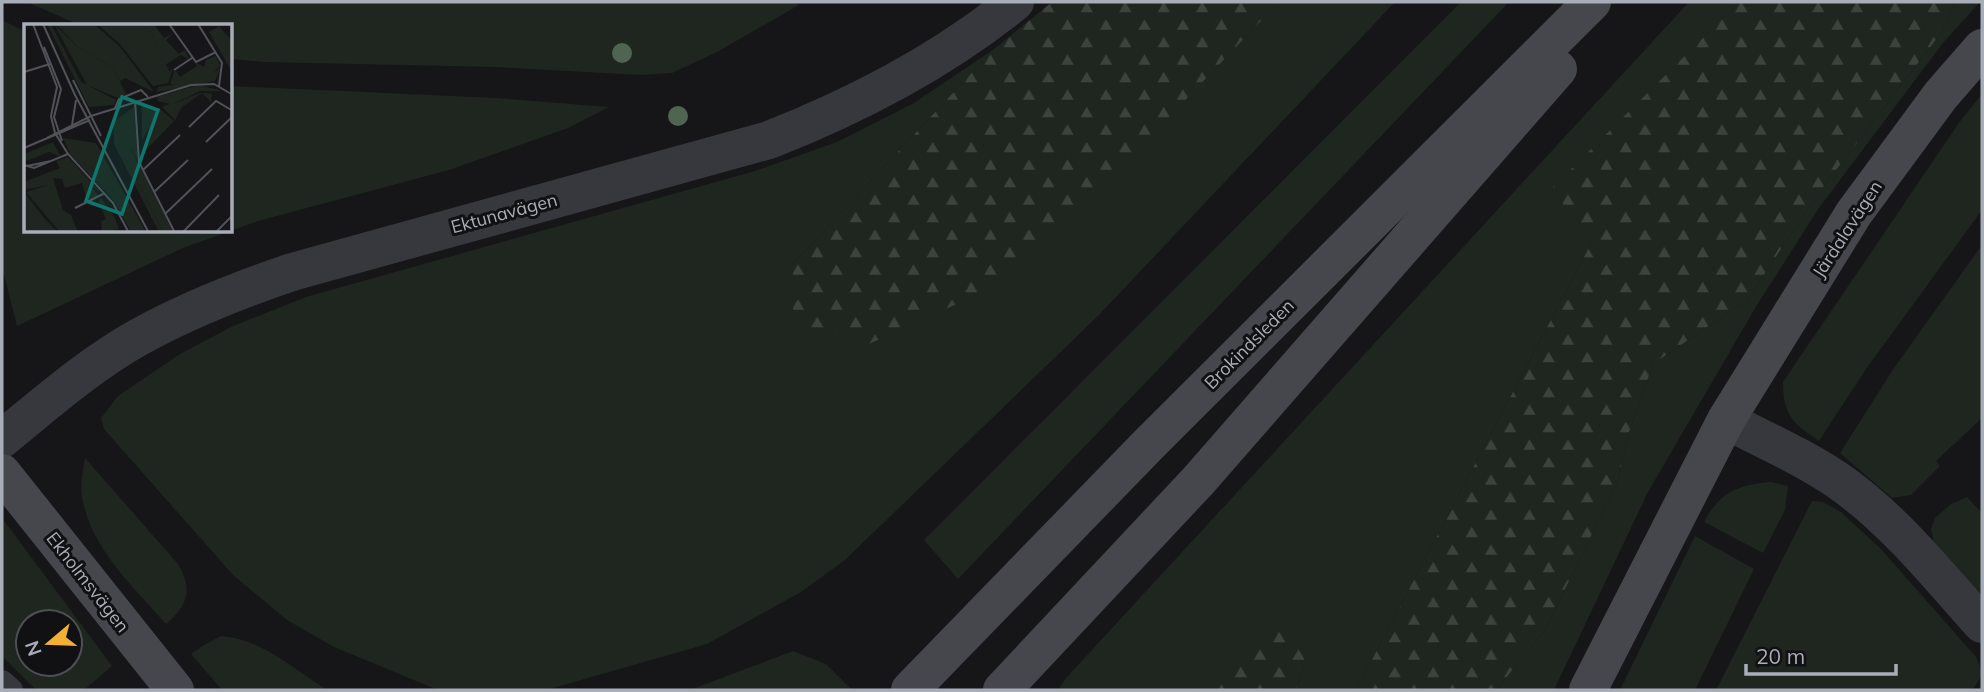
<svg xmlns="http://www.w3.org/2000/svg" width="1984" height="692" font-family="Mulish,sans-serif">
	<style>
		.green { fill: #1e261f; fill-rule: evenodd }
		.forest { fill: url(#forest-firs) }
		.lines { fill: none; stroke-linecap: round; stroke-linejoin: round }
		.lane { stroke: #37383d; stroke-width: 24 }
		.street { stroke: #37383d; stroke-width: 38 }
		.secondary { stroke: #45474d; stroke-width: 38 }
		.tree { fill: #506452 }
		.labels { text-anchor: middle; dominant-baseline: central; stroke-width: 6; stroke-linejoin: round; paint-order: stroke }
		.street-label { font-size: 18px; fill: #a8adb8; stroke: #111113 }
		.inset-road { fill: none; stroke: #505258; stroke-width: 2 }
		.view { fill: #0f766e; fill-opacity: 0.15; stroke: #0f766e; stroke-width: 3.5 }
		.inset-edge { fill: none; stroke: #a8adb8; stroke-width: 3.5 }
	</style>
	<defs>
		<pattern id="forest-firs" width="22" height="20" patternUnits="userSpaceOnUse" patternTransform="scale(1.75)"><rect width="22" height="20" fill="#1e261f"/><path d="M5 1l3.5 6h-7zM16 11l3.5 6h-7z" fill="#3c433d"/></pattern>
	</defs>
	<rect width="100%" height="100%" fill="#161618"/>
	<!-- green -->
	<g class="green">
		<path d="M 27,2 L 793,2 L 799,5 L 717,52 L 672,73 L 641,75 L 495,67 L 264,62 L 231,59 L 231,26 L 82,26 Z"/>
		<path d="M 1279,2 L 1395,2 L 1098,316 L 845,560 L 801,592 L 707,644 L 546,690 L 438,690 L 334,647 L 287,620 L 233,575 L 104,429 L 101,418 L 118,396 L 180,354 L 233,326 L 306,297 L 755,171 L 837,142 L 914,103 L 994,49 L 793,264 L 1204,78 Z"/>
		<path d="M 1461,2 L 1509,2 L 958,579 L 924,540 Z"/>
		<path d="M 1689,2 L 1739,2 L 1551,190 L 1594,238 L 1356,690 L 1296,690 L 1306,657 L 1221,664 L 1195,690 L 1058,690 L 1066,678 Z"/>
		<path d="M 1955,2 L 1980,2 L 1943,43 L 1819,208 L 1757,305 L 1648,492 L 1554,690 L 1496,690 L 1545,630 L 1617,483 L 1629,432 L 1653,364 L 1747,300 L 1817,195 L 1941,33 Z"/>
		<path d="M 2,20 L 26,32 L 26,231 L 231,231 L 231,86 L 497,98 L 609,107 L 568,128 L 449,170 L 258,221 L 183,248 L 17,326 L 2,267 Z"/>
		<path d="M 1982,94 L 1982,210 L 1866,369 L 1819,441 C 1793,423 1783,416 1783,382 L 1961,120 Z"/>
		<path d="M 1982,245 L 1982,418 L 1936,461 L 1940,466 L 1911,495 L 1892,498 L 1840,453 L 1894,368 Z"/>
		<path d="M 85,458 L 178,564 C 193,590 188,605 166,624 C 133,586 91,549 82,497 C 80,485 83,470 85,458 Z"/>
		<path d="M 1771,482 L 1788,486 L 1785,510 L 1763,553 L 1704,522 C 1720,492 1737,485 1771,482 Z"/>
		<path d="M 1967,497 L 1982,513 L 1982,595 L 1934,543 L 1931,529 L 1935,518 L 1951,504 Z"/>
		<path d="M 1812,501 L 1823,502 L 1841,512 L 1881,549 L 1976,657 C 1983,671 1983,679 1971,690 L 1716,690 Z"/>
		<path d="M 2,518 L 112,666 L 84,690 L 36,690 L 2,656 ZM 28,622 L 70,622 L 70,664 L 28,664 Z"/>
		<path d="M 1695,536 L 1754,569 L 1695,690 L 1620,690 Z"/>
		<path d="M 221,636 C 262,639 293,669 327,690 L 222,690 L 191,654 L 204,645 Z"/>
		<path d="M 793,651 L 826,664 L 851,689 L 690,690 Z"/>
	</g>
	<!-- forest -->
	<g class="forest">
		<path d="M 1052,2 L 1279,2 L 1016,277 L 869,344 L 793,323 L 793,264 L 994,49 Z"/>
		<path d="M 1739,2 L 1955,2 L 1941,33 L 1817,195 L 1747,300 L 1653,364 L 1629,432 L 1617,483 L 1545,630 L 1496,690 L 1356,690 L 1594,238 L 1550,190 Z"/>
		<path d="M 1280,625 L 1306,657 L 1296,690 L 1195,690 L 1221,664 Z"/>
	</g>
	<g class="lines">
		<!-- lane -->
		<path class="lane" d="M 2,682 L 11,690"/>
		<!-- street -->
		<g class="street">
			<path d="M 1726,420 C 1769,443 1818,463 1856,494 C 1903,531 1942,580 1982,624"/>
			<path d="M 2,439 C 46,403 89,365 139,337 C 188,310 239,290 292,272 L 769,140 C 858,105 941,62 1015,2"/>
		</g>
		<!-- secondary -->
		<g class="secondary">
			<path d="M 2,473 L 175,690"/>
			<path d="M 910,690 L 1148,445 L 1592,2"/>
			<path d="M 1002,690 L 1199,480 L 1558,69"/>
			<path d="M 1588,690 L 1726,420 L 1854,213 L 1941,95 L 1982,48"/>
		</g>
	</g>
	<!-- trees -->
	<g class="tree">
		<circle cx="622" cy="53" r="10"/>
		<circle cx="678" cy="116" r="10"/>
	</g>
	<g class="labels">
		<!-- street labels -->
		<g class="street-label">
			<text transform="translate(504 213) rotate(-15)">Ektunavägen</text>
			<text transform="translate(1847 229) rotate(-57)">Järdalavägen</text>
			<text transform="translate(1249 344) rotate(-45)">Brokindsleden</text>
			<text transform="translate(88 582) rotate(52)">Ekholmsvägen</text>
		</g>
	</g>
	<!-- overview -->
	<g transform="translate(24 24)">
		<rect width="208" height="208" fill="#161618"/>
		<path d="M 23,0 L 27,0 L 57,58 L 92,76 L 90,81 L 65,83 ZM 30,0 L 55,24 L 89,43 L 102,70 L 94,74 L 63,61 ZM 116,0 L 130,0 L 140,14 L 150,9 L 142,16 L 155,30 L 161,26 L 165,35 L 157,31 L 141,41 L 128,10 ZM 192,32 L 196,42 L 189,49 L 197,43 L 191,57 L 133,68 L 134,63 L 149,61 L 146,59 L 151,46 L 156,53 L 173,42 L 171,38 L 180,43 L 182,36 ZM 174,61 L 199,67 L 176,67 L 149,80 L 176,69 L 182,69 L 188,70 L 187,78 L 178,69 L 158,83 L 151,96 L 138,83 L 146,80 L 134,77 L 133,73 ZM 117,81 L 135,84 L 118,116 L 118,91 ZM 110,83 L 114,137 L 106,123 L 101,134 L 139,208 L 135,208 L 90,120 L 89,98 ZM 136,85 L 150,97 L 120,128 L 126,98 ZM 39,114 L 72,119 L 122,208 L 107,208 L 90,177 L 46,130 ZM 29,118 L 37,133 L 25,128 L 0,138 L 0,130 ZM 44,133 L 77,169 L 66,161 L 75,172 L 63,177 L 58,159 L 41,164 L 38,155 L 29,154 L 39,186 L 47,191 L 54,208 L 36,208 L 2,168 L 24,161 L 0,166 L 0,158 L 36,144 L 32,137 ZM 77,174 L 91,194 L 95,205 L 78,208 L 77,197 L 82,195 L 74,177 Z" fill="#1e261f"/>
		<path d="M 32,0 L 70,0 L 96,23 L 130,68 L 101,54 L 96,57 L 89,43 L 55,24 ZM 73,0 L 116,0 L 128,10 L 145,47 L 149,45 L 144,59 L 129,62 L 96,20 ZM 195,2 L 208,17 L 208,66 L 207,46 L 185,8 ZM 103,121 L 106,123 L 149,208 L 139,208 L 101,134 ZM 72,143 L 96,164 L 106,189 L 97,187 L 73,155 L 67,145 ZM 0,168 L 20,194 L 34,208 L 0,208 Z" fill="#1e261f"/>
		<path class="inset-road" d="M 9,0 L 33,63 L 27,92 L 31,109 L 44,130 L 89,179 L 105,209M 19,0 L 51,71 L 125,209M 145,0 L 172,38 L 192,28M 174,0 L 198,39 L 195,62M 20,23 L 37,65 L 30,93 L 38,117M 150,46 L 168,34M 0,48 L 26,40M 49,56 L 77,112M 111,77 L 115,138 L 151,209M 91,84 L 95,75 L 117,66 L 124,73M 48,101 L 52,76M 165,103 L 192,77 L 209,87M 23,114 L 67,92 L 167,61 L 190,60 L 209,71M 182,118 L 209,92M 0,124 L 66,96M 0,141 L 10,144 L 44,130M 3,142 L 27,137M 119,146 L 156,111M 130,168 L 164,136M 51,184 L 81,169M 141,190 L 188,145M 158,209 L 195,171M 191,209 L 208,192"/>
		<path class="view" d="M 98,73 L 134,86 L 98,190 L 62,177 Z"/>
		<rect width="208" height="208" class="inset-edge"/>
	</g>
	<!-- border -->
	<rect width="1984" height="692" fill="none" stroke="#a8adb8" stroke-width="7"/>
	<!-- north arrow -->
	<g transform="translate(49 643) rotate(251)"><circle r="33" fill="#111113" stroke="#4d4f55" stroke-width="2"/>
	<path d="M0-5L12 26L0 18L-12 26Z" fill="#f2b134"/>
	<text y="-10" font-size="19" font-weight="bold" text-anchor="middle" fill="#a8adb8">N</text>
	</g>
	<!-- scale -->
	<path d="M1746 664v10h150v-10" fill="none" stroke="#a8adb8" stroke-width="3.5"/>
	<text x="1756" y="664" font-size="21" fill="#a8adb8" stroke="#111113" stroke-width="5" paint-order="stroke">20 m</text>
</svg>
